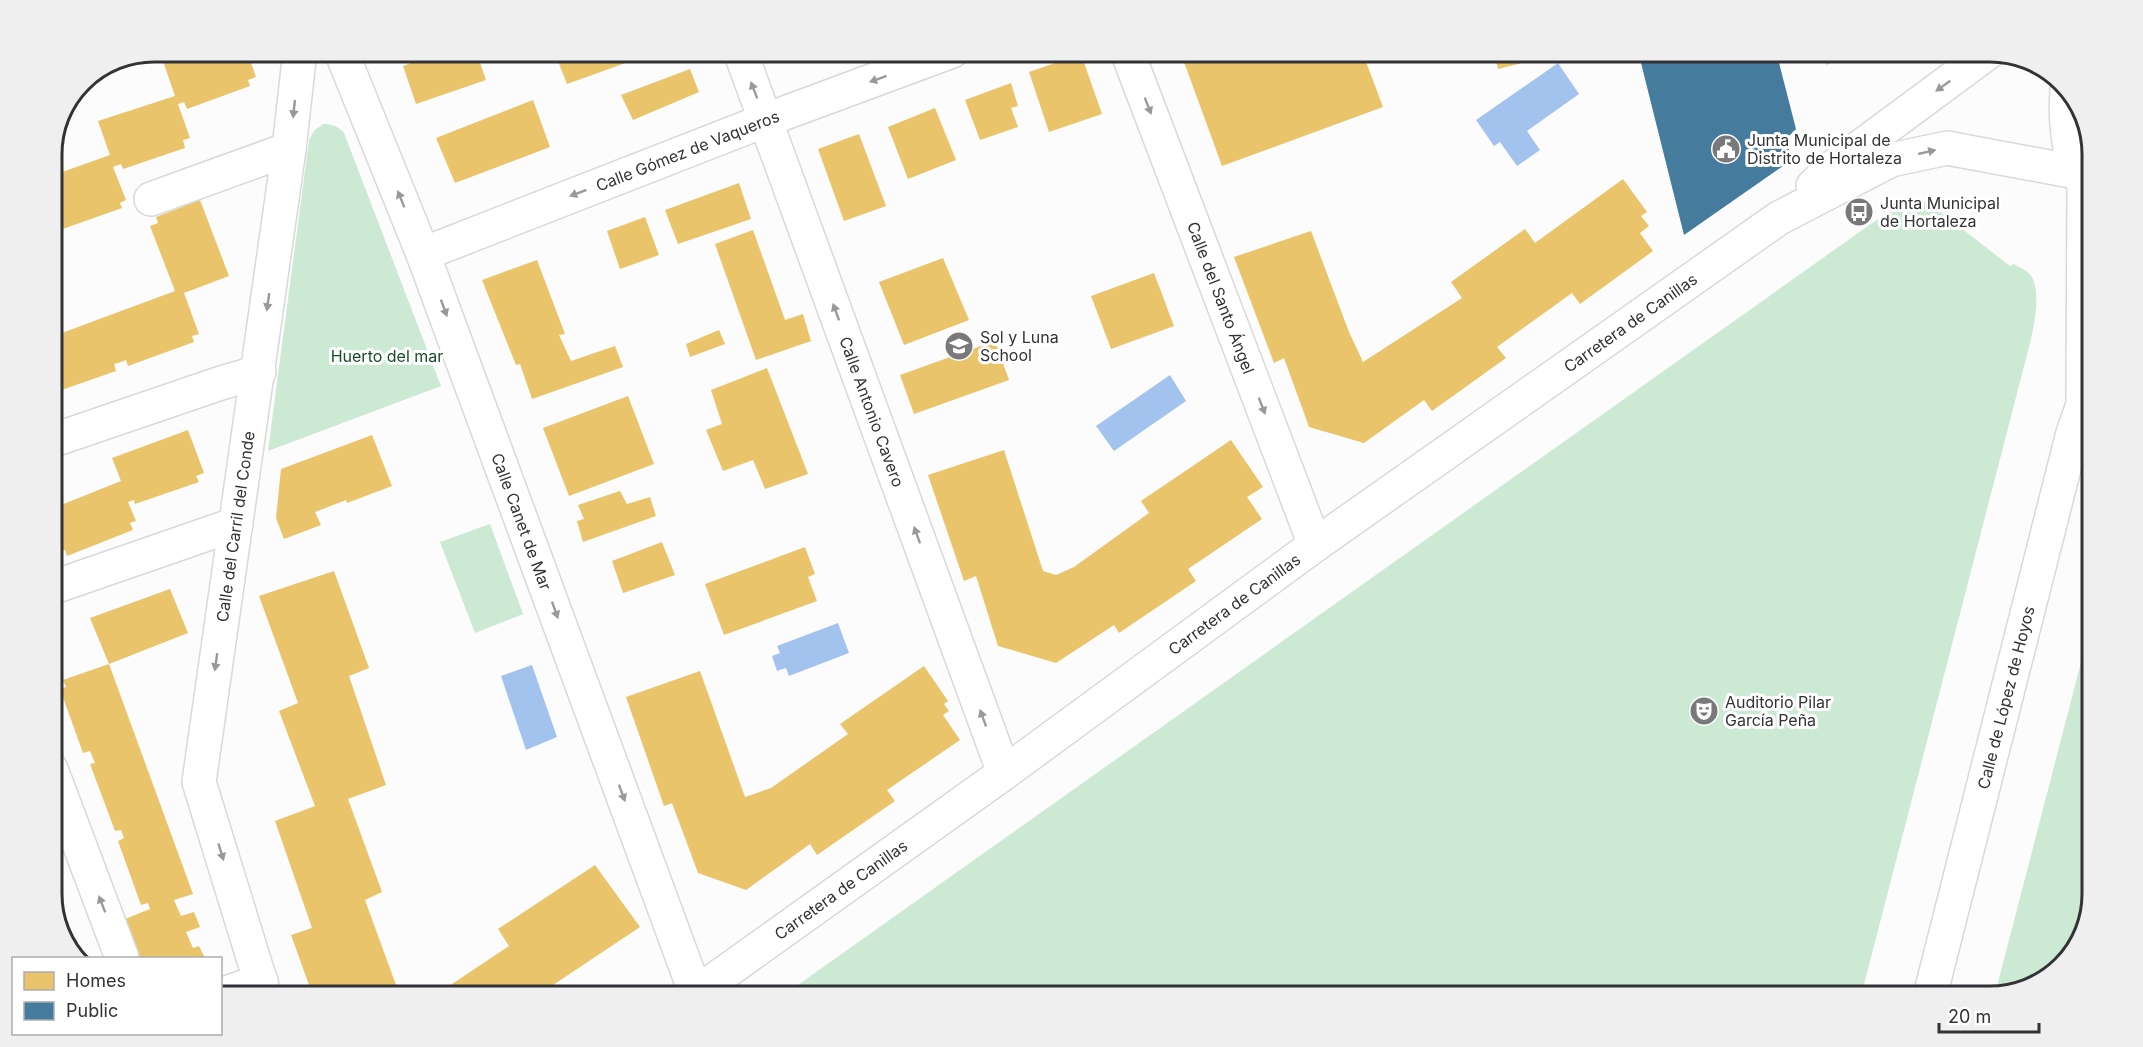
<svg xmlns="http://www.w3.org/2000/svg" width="2143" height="1047" font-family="Inter,sans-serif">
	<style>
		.green { fill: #cce9d4 }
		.water { fill: #a3c3ef }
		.homes { fill: #e9c46a }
		.public { fill: #457b9d }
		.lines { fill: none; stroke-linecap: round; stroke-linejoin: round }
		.minor-casing { stroke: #d9d9db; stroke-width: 36 }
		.minor { stroke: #fff; stroke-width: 33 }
		.oneway { fill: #99999b }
		.labels { text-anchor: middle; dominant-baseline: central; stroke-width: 6; stroke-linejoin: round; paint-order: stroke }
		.poi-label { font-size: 16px; fill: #333337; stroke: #fff; text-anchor: start }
		.street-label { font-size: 16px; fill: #333337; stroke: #fff }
		.park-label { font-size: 16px; fill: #164d2c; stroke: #fff }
		.rim { fill: none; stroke: #333337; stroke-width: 3 }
	</style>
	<rect width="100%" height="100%" fill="#fcfcfc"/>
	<!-- green -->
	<g class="green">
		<path d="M 323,124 C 332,124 338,126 344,133 L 441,386 L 268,451 L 309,140 L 314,131 Z"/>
		<path d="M 1923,201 L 1939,211 L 2010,266 L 2014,264 C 2020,268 2029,271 2032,277 C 2044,301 2028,349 2022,374 L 1861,996 L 795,996 L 788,992 L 1875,221 L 1906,203 Z"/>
		<path d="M 490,524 L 523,614 L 475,633 L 440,542 Z"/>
		<path d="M 2092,620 L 2092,893 L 2082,938 L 2046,979 L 1995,994 Z"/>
	</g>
	<!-- water -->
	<g class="water">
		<path d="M 1558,63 L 1579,94 L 1527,131 L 1540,150 L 1517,166 L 1500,142 L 1494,146 L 1476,120 Z"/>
		<path d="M 1170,375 L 1186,401 L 1114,451 L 1096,426 Z"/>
		<path d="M 838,623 L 849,653 L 789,676 L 786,668 L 777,671 L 772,656 L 780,653 L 777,646 Z"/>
		<path d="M 532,665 L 557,737 L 526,750 L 501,676 Z"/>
	</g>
	<!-- homes -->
	<g class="homes">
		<path d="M 191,51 L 247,51 L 256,77 L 248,80 L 250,86 L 187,109 L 184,102 L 178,104 L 190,138 L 183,140 L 185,148 L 123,169 L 121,164 L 113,167 L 126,200 L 120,203 L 122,208 L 60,230 L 58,222 L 51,225 L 51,176 L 110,155 L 98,121 L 175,96 L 163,61 Z"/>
		<path d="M 444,51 L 476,51 L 486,80 L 416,104 L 403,66 Z"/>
		<path d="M 554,51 L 659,51 L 567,84 Z"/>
		<path d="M 1180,51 L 1313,51 L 1314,54 L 1322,51 L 1362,51 L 1383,107 L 1222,166 Z"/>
		<path d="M 1494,51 L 1531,51 L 1534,60 L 1498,69 Z"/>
		<path d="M 1816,51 L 1845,51 L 1827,65 Z"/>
		<path d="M 1081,54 L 1102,114 L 1049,132 L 1029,72 Z"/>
		<path d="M 690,69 L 699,92 L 633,120 L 621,95 Z"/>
		<path d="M 1011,83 L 1018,106 L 1011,108 L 1018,127 L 980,140 L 965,100 Z"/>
		<path d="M 533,100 L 550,147 L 455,183 L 436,138 Z"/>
		<path d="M 935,108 L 956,160 L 908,179 L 888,127 Z"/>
		<path d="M 859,134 L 886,206 L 844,221 L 818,149 Z"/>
		<path d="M 1623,179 L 1647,212 L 1641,216 L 1649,226 L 1640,233 L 1653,251 L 1580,304 L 1572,293 L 1497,347 L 1506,358 L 1432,411 L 1424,400 L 1364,443 L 1309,427 L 1284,358 L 1274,363 L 1234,257 L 1311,231 L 1349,332 L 1363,362 L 1462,298 L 1451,282 L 1525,229 L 1535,243 Z"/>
		<path d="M 739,183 L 751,219 L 678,244 L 665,210 Z"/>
		<path d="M 200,200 L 229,276 L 184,293 L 199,334 L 192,336 L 194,342 L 128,366 L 126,360 L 121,362 L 114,364 L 116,371 L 53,393 L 51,389 L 51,337 L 175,291 L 150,226 L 158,223 L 156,217 Z"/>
		<path d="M 645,217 L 659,255 L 620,269 L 607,231 Z"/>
		<path d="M 753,230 L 785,320 L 803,314 L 811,341 L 756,360 L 715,244 Z"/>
		<path d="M 943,258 L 969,320 L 904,345 L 879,282 Z"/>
		<path d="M 537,260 L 565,334 L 559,335 L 571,361 L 615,346 L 623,367 L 532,399 L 520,364 L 516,365 L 482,280 Z"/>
		<path d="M 1154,273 L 1174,326 L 1111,349 L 1091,296 Z"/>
		<path d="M 719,330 L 725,344 L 690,357 L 686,344 Z"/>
		<path d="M 995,341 L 1009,380 L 914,414 L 900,375 Z"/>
		<path d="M 767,368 L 808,474 L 765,489 L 753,460 L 723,471 L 706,430 L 722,424 L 711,390 Z"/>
		<path d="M 628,396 L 654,464 L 569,496 L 543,428 Z"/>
		<path d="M 188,430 L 204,473 L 196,476 L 199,482 L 135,504 L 134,500 L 128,502 L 136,521 L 130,523 L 133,530 L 67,556 L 65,550 L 60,551 L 51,530 L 51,509 L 121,481 L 112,458 Z"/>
		<path d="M 372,435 L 392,486 L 347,503 L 346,500 L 315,512 L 321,525 L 284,539 L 276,518 L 281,469 Z"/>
		<path d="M 1231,440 L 1263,487 L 1247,497 L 1262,519 L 1188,569 L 1196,581 L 1119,633 L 1114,625 L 1056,663 L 998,646 L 976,576 L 964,581 L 928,475 L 1004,450 L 1043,571 L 1056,575 L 1074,567 L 1149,513 L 1141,501 Z"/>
		<path d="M 620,491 L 627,504 L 650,497 L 656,516 L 583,542 L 577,521 L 584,519 L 578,505 Z"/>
		<path d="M 662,542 L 675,575 L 623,593 L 612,561 Z"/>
		<path d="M 805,547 L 815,574 L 808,577 L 817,601 L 724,635 L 705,584 Z"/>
		<path d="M 334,571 L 369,668 L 349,676 L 386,785 L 348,799 L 382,892 L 365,900 L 400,996 L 313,996 L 291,935 L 312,928 L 275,821 L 315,806 L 279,711 L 298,703 L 259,596 Z"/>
		<path d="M 170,589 L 188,633 L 109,664 L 193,894 L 174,900 L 181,916 L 194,912 L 200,927 L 186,932 L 193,948 L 199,946 L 205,958 L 139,958 L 125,919 L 150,909 L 148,903 L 141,905 L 118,841 L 124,838 L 121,830 L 115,831 L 90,764 L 95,763 L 90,751 L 83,753 L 60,689 L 66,687 L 63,680 L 109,664 L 90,618 Z"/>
		<path d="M 924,666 L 948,701 L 944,704 L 949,711 L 943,715 L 960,740 L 887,790 L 895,801 L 817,855 L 810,844 L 746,890 L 698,873 L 672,803 L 664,806 L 626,697 L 700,671 L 745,797 L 771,788 L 848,734 L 840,724 Z"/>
		<path d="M 595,865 L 640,927 L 550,987 L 556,996 L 434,996 L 509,946 L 498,929 Z"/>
	</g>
	<!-- public -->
	<path class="public" d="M 1638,51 L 1776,51 L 1796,129 L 1785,140 L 1793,159 L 1684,235 Z"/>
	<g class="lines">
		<!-- minor casing -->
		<g class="minor-casing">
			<g id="minor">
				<path id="s1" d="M 341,51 L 423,254 L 696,994"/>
				<path id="s2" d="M 740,51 L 1004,773"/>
				<path id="s3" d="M 1127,51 L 1315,545"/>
				<path d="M 2067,90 C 2065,112 2067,175 2089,186"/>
				<path d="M 1813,186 L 1833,167 L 1990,51"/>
				<path d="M 151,199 L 289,149"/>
				<path id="s4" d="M 423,254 L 766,120 L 952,51"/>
				<path d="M 2083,400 L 2084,184"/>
				<path d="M 51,441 L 221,383 L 259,372"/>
				<path d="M 51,588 L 236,524"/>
				<path d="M 51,769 L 122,958"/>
				<path d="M 220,995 L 261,981"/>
				<path id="s5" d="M 265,996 L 199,782 L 289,149 L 300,51"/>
				<path id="s6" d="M 692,996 L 1004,773 L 1315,545 L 1779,218 L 1891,160 L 1947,148 L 2076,172"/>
				<path id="s7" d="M 1930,996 L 2073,433 L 2092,379"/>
			</g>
		</g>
		<!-- minor -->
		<use href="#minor" class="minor"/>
	</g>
	<!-- one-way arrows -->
	<defs><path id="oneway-solid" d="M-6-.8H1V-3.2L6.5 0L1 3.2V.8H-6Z" transform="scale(1.5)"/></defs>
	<g class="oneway">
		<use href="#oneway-solid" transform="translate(878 79) rotate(160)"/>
		<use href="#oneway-solid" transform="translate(1943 86) rotate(144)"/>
		<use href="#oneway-solid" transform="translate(754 90) rotate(-111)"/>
		<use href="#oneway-solid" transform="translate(1148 106) rotate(69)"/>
		<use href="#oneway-solid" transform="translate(294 109) rotate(96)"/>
		<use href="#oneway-solid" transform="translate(1927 152) rotate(-13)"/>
		<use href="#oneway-solid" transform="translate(578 193) rotate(159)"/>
		<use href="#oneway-solid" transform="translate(401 199) rotate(-112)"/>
		<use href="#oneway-solid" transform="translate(268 302) rotate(98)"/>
		<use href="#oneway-solid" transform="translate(444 308) rotate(70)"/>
		<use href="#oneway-solid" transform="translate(836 312) rotate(-110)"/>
		<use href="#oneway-solid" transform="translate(1262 406) rotate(69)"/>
		<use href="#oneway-solid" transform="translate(917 535) rotate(-110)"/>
		<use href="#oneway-solid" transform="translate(555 610) rotate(70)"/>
		<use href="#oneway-solid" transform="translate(216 662) rotate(98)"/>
		<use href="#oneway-solid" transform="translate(983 718) rotate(-110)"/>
		<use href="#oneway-solid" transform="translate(622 793) rotate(70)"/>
		<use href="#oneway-solid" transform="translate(221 852) rotate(73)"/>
		<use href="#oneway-solid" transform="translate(102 904) rotate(-111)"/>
	</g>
	<!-- icons -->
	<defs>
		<g id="civic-disc" transform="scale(1.5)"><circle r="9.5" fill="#79797c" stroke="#fff"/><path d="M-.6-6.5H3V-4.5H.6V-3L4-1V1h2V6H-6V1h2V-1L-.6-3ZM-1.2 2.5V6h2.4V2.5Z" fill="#fff"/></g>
		<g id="bus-disc" transform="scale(1.5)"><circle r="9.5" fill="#79797c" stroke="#fff"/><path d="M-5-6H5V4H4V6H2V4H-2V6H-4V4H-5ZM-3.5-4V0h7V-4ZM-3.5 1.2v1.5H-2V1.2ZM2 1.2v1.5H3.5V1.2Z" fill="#fff"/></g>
		<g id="school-disc" transform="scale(1.5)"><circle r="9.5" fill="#79797c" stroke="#fff"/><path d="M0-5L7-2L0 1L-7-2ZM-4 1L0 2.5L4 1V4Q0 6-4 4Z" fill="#fff"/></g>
		<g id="theatre-disc" transform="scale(1.5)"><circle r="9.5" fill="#79797c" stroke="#fff"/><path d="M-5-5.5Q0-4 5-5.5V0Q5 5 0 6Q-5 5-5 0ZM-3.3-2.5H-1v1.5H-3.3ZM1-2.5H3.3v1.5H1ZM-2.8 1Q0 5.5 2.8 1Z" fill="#fff"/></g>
	</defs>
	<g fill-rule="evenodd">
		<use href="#civic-disc" x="1726" y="149"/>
		<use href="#bus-disc" x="1859" y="212"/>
		<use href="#school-disc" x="959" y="346"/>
		<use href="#theatre-disc" x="1704" y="711"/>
	</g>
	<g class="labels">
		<!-- poi labels -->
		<g class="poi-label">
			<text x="1747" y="140">Junta Municipal de<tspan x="1747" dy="18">Distrito de Hortaleza</tspan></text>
			<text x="1880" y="203">Junta Municipal<tspan x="1880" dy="18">de Hortaleza</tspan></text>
			<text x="980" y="337">Sol y Luna<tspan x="980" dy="18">School</tspan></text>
			<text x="1725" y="702">Auditorio Pilar<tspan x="1725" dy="18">García Peña</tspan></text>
		</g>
		<!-- street labels -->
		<g class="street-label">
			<text stroke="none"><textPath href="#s4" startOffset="284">Calle Gómez de Vaqueros</textPath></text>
			<text stroke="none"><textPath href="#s3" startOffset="264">Calle del Santo Ángel</textPath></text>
			<text stroke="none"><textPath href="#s6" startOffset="1155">Carretera de Canillas</textPath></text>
			<text stroke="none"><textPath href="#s2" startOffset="384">Calle Antonio Cavero</textPath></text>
			<text stroke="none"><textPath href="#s1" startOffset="504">Calle Canet de Mar</textPath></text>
			<text stroke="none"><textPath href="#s5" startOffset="482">Calle del Carril del Conde</textPath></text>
			<text stroke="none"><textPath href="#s6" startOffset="669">Carretera de Canillas</textPath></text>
			<text stroke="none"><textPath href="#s7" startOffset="308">Calle de López de Hoyos</textPath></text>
			<text stroke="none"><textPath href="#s6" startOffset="183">Carretera de Canillas</textPath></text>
		</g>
		<!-- park labels -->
		<g class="park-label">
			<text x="387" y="356">Huerto del mar</text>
		</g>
	</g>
	<!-- crop -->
	<path d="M0 0H2143V1047H0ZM154 62H1990A92 92 0 0 1 2082 154V894A92 92 0 0 1 1990 986H154A92 92 0 0 1 62 894V154A92 92 0 0 1 154 62Z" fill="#efefef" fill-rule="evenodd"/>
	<path class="rim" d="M154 62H1990A92 92 0 0 1 2082 154V894A92 92 0 0 1 1990 986H154A92 92 0 0 1 62 894V154A92 92 0 0 1 154 62Z"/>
	<!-- legend -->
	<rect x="12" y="957" width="210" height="78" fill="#ffffff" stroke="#adadaf" stroke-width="1.5"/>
	<rect x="24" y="972" width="30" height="18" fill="#e9c46a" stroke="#adadaf" stroke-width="1.5"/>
	<text x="66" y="987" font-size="18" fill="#333337">Homes</text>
	<rect x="24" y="1002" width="30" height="18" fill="#457b9d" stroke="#adadaf" stroke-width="1.5"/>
	<text x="66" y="1017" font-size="18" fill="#333337">Public</text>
	<!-- scale -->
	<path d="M1939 1023v9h100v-9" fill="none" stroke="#333337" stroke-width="3"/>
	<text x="1948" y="1023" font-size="18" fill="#333337" stroke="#ffffff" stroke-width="4.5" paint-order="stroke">20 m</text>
</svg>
